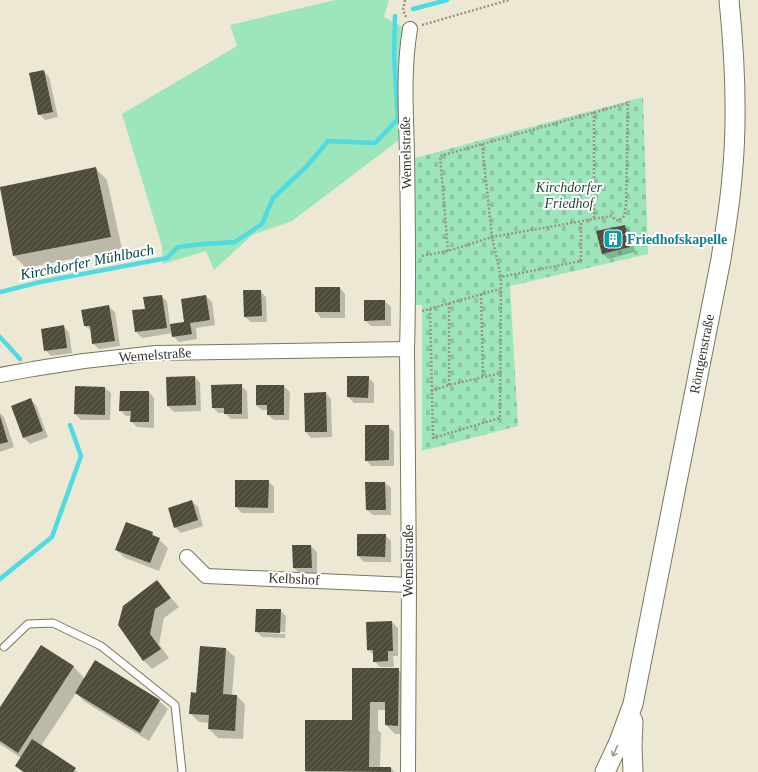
<svg xmlns="http://www.w3.org/2000/svg" width="758" height="772" font-family="Georgia,serif">
	<style>
		.green { fill: #9de5ba }
		.cemetery { fill: url(#cemetery-stones) }
		.shadow { fill: #0003; fill-rule: evenodd }
		.lines { fill: none; stroke-linecap: round; stroke-linejoin: round }
		.stream { stroke: #4fdbe1; stroke-width: 4.5 }
		.building { fill: url(#building-hatch) }
		.lane-casing { stroke: #7a7663; stroke-width: 9 }
		.street-casing { stroke: #7a7663; stroke-width: 16 }
		.secondary-casing { stroke: #7a7663; stroke-width: 21 }
		.path { stroke: #989586; stroke-width: 2.5; stroke-dasharray: 2 2; stroke-linecap: butt }
		.lane { stroke: #fff; stroke-width: 7 }
		.street { stroke: #fff; stroke-width: 14 }
		.secondary { stroke: #fff; stroke-width: 19 }
		.oneway { stroke: #9a9a96 }
		.labels { text-anchor: middle; dominant-baseline: central; stroke-width: 4; stroke-linejoin: round; paint-order: stroke }
		.street-label { font-size: 14px; fill: #36342c; stroke: #fff }
		.park-label { font-size: 14px; font-style: italic; fill: #214832; stroke: #fff }
		.culture-label { font-size: 14px; font-weight: bold; fill: #0d838f; stroke: #fff; text-anchor: start }
		.water-label { font-size: 15px; font-style: italic; fill: #004345; stroke: #fff }
	</style>
	<defs>
		<pattern id="cemetery-stones" width="16" height="16" patternUnits="userSpaceOnUse"><rect width="16" height="16" fill="#9de5ba"/><path d="M2 7V4a2 2 0 0 1 4 0v3zM10 15v-3a2 2 0 0 1 4 0v3z" fill="#88c5a0"/></pattern>
		<pattern id="building-hatch" width="6" height="6" patternUnits="userSpaceOnUse"><rect width="6" height="6" fill="#4f4b3a"/><path d="M-1 1l2-2M0 6l6-6M5 7l2-2" fill="none" stroke="#666355"/></pattern>
	</defs>
	<rect width="100%" height="100%" fill="#ece8d3"/>
	<!-- green -->
	<path class="green" d="M 335,0 L 389,0 L 384,17 L 403,27 L 399,140 L 292,221 L 252,235 L 214,270 L 206,251 L 163,264 L 162,246 L 122,114 L 237,46 L 230,25 Z"/>
	<!-- cemetery -->
	<path class="cemetery" d="M 643,97 L 648,254 L 510,286 L 518,426 L 422,451 L 422,305 L 416,305 L 415,158 Z"/>
	<!-- shadow -->
	<g class="shadow">
		<path d="M 43,71 L 49,77 L 58,117 L 45,120 L 39,114 Z"/>
		<path d="M 96,169 L 107,180 L 122,249 L 26,268 L 14,256 L 0,188 Z"/>
		<path d="M 624,226 L 630,231 L 635,252 L 608,259 L 603,253 Z"/>
		<path d="M 340,288 L 345,294 L 345,318 L 321,318 L 316,312 Z"/>
		<path d="M 260,291 L 266,297 L 267,322 L 251,322 L 245,317 Z"/>
		<path d="M 161,296 L 167,301 L 170,325 L 185,323 L 206,296 L 212,302 L 215,325 L 196,328 L 197,339 L 179,342 L 173,336 L 173,333 L 142,338 L 136,332 L 133,311 L 146,310 Z"/>
		<path d="M 385,301 L 391,307 L 391,326 L 371,326 L 365,320 Z"/>
		<path d="M 109,307 L 115,312 L 120,346 L 99,349 L 93,344 L 92,331 L 85,326 Z"/>
		<path d="M 64,327 L 69,332 L 72,353 L 51,356 L 45,350 Z"/>
		<path d="M 195,377 L 200,383 L 201,411 L 174,412 L 168,406 Z"/>
		<path d="M 368,377 L 374,383 L 374,403 L 354,403 L 348,397 Z"/>
		<path d="M 241,386 L 247,391 L 248,419 L 231,419 L 225,413 L 218,413 L 213,407 Z"/>
		<path d="M 284,386 L 290,392 L 289,420 L 274,420 L 268,415 L 268,410 L 262,410 L 256,405 Z"/>
		<path d="M 76,387 L 105,388 L 111,393 L 110,420 L 81,420 L 75,414 Z"/>
		<path d="M 149,392 L 154,398 L 154,428 L 137,427 L 131,421 L 131,416 L 126,416 L 120,410 Z"/>
		<path d="M 326,393 L 331,399 L 332,437 L 311,438 L 306,432 L 305,394 Z"/>
		<path d="M 31,400 L 36,405 L 48,437 L 30,444 L 24,438 L 13,406 Z"/>
		<path d="M 0,413 L 4,417 L 14,447 L 0,452 Z"/>
		<path d="M 388,426 L 394,432 L 394,466 L 371,466 L 366,460 Z"/>
		<path d="M 268,481 L 274,487 L 274,513 L 242,513 L 236,507 Z"/>
		<path d="M 385,483 L 391,488 L 391,515 L 373,515 L 367,510 Z"/>
		<path d="M 192,501 L 198,507 L 203,526 L 181,533 L 175,527 Z"/>
		<path d="M 152,533 L 168,548 L 159,571 L 125,558 L 116,550 Z"/>
		<path d="M 385,535 L 391,541 L 391,562 L 364,562 L 358,556 Z"/>
		<path d="M 293,546 L 311,546 L 317,552 L 317,573 L 299,573 L 294,568 Z"/>
		<path d="M 157,582 L 179,607 L 164,618 L 159,644 L 169,658 L 152,669 L 144,661 L 119,625 Z"/>
		<path d="M 280,610 L 286,616 L 285,638 L 262,637 L 256,631 ZM 261,631 L 285,632 L 285,634 L 261,633 Z"/>
		<path d="M 392,622 L 398,628 L 398,656 L 393,656 L 394,667 L 380,667 L 374,661 L 374,655 L 368,650 Z"/>
		<path d="M 41,646 L 74,667 L 85,679 L 159,701 L 168,709 L 149,741 L 85,702 L 76,693 L 41,746 L 78,772 L 22,772 L 16,766 L 21,758 L 0,744 L 0,709 Z"/>
		<path d="M 226,649 L 235,657 L 232,695 L 237,696 L 245,704 L 243,739 L 218,738 L 209,729 L 210,723 L 199,722 L 190,713 L 197,694 Z"/>
		<path d="M 398,669 L 407,678 L 407,734 L 395,734 L 386,725 L 386,710 L 378,710 L 378,730 L 381,733 L 380,768 L 391,768 L 395,772 L 307,772 L 306,771 L 353,721 Z"/>
	</g>
	<g class="lines">
		<!-- stream -->
		<g class="stream">
			<path d="M 413,9 L 447,0"/>
			<path d="M 0,292 L 40,282 L 167,258 L 178,247 L 203,244 L 235,242 L 262,224 L 273,198 L 307,166 L 328,141 L 375,143 L 398,119 L 394,57 L 395,16"/>
			<path d="M 0,337 L 20,359"/>
			<path d="M 0,579 L 52,537 L 81,456 L 70,425"/>
		</g>
	</g>
	<!-- building -->
	<g class="building">
		<path d="M 44,70 L 53,112 L 38,115 L 29,73 Z"/>
		<path d="M 96,167 L 111,237 L 13,256 L 0,187 Z"/>
		<path d="M 625,225 L 630,247 L 602,254 L 596,231 Z"/>
		<rect x="315" y="287" width="25" height="25"/>
		<path d="M 243,290 L 261,290 L 262,316 L 244,317 Z"/>
		<path d="M 162,295 L 167,328 L 135,332 L 132,310 L 145,309 L 143,297 Z"/>
		<path d="M 206,295 L 210,320 L 190,323 L 192,334 L 172,337 L 170,324 L 184,322 L 181,299 Z"/>
		<path d="M 364,300 L 385,300 L 385,320 L 364,321 Z"/>
		<path d="M 109,305 L 115,341 L 92,344 L 90,326 L 84,326 L 81,310 Z"/>
		<path d="M 64,325 L 67,348 L 44,351 L 41,329 Z"/>
		<path d="M 195,376 L 196,405 L 167,406 L 166,377 Z"/>
		<path d="M 347,376 L 369,376 L 368,398 L 347,397 Z"/>
		<path d="M 242,384 L 242,414 L 224,414 L 224,408 L 212,408 L 211,385 Z"/>
		<path d="M 256,385 L 284,385 L 284,415 L 267,415 L 267,405 L 256,405 Z"/>
		<path d="M 75,386 L 105,387 L 105,415 L 74,414 Z"/>
		<path d="M 120,391 L 149,391 L 149,422 L 130,422 L 131,411 L 119,411 Z"/>
		<path d="M 326,392 L 327,432 L 305,432 L 304,393 Z"/>
		<path d="M 31,398 L 43,431 L 23,438 L 11,406 Z"/>
		<path d="M 0,416 L 8,442 L 0,444 Z"/>
		<path d="M 365,425 L 389,425 L 389,460 L 365,461 Z"/>
		<path d="M 235,480 L 269,480 L 268,508 L 235,507 Z"/>
		<path d="M 365,482 L 385,482 L 386,510 L 366,510 Z"/>
		<path d="M 192,500 L 198,520 L 174,528 L 168,508 Z"/>
		<path d="M 126,522 L 153,532 L 152,535 L 160,538 L 150,563 L 115,550 Z"/>
		<path d="M 357,534 L 386,534 L 385,557 L 357,556 Z"/>
		<path d="M 292,545 L 311,545 L 312,568 L 293,568 Z"/>
		<path d="M 157,580 L 171,598 L 155,609 L 150,634 L 161,649 L 143,661 L 118,625 L 123,606 Z"/>
		<path d="M 256,609 L 281,609 L 280,633 L 255,632 Z"/>
		<path d="M 392,621 L 393,651 L 388,651 L 388,661 L 373,662 L 373,650 L 367,650 L 366,622 Z"/>
		<path d="M 41,645 L 74,666 L 18,753 L 0,741 L 0,707 Z"/>
		<path d="M 200,646 L 226,648 L 223,694 L 237,695 L 235,731 L 208,729 L 209,715 L 189,714 L 191,692 L 196,693 Z"/>
		<path d="M 95,660 L 160,700 L 140,733 L 75,693 Z"/>
		<path d="M 352,668 L 399,668 L 398,726 L 385,725 L 385,702 L 370,702 L 369,767 L 391,767 L 391,772 L 305,771 L 305,720 L 352,720 Z"/>
		<path d="M 32,739 L 76,768 L 73,772 L 24,772 L 15,766 Z"/>
	</g>
	<g class="lines">
		<!-- lane casing -->
		<g class="lane-casing">
			<path id="lane" d="M 4,647 L 28,624 L 53,623 L 101,646 L 175,705 L 182,772"/>
		</g>
		<!-- street casing -->
		<g class="street-casing">
			<g id="street">
				<path d="M 407,349 C 409,284 408,219 407,154 C 406,111 403,71 410,29"/>
				<path d="M 0,375 L 33,369 L 84,361 L 156,353 L 407,349 L 409,585 L 408,772"/>
				<path d="M 187,557 L 206,576 L 409,585"/>
			</g>
		</g>
		<!-- secondary casing -->
		<g class="secondary-casing">
			<g id="secondary">
				<path d="M 633,721 L 632,746 L 633,772"/>
				<path d="M 605,772 L 619,742 L 633,704 L 721,259 C 725,232 730,204 732,177 C 738,118 735,59 729,0"/>
			</g>
		</g>
		<!-- path -->
		<g class="path">
			<path d="M 405,0 L 403,10 L 406,17"/>
			<path d="M 422,25 L 509,0"/>
			<path d="M 482,144 L 492,237 L 501,277 L 581,261 L 581,221"/>
			<path d="M 594,218 L 594,112"/>
			<path d="M 422,256 L 448,251 L 492,237 L 611,216 L 618,221 L 624,216 L 626,206 L 628,103 L 440,156 L 448,251"/>
			<path d="M 481,294 L 483,377"/>
			<path d="M 449,303 L 449,385"/>
			<path d="M 430,309 L 433,438 L 500,418 L 501,277"/>
			<path d="M 422,311 L 500,289"/>
			<path d="M 431,391 L 449,385 L 501,373"/>
		</g>
		<!-- lane -->
		<use href="#lane" class="lane"/>
		<!-- street -->
		<use href="#street" class="street"/>
		<!-- secondary -->
		<use href="#secondary" class="secondary"/>
	</g>
	<!-- one-way arrows -->
	<defs><path id="oneway-shaft" d="M-6 0H5M1.5-3L5.5 0L1.5 3" fill="none" stroke-width="1.6" stroke-linecap="round" stroke-linejoin="round"/></defs>
	<use class="oneway" href="#oneway-shaft" transform="translate(615 751) rotate(115)"/>
	<!-- icons -->
	<defs>
		<g id="building-square" transform="scale(1)"><rect x="-9" y="-9" width="18" height="18" rx="4" fill="#0f9aa8" stroke="#fff"/><path d="M-4-6H4V6H1V3H-1V6H-4ZM-2.5-4.3h1.7v1.8h-1.7ZM.8-4.3h1.7v1.8H.8ZM-2.5-1h1.7V.8h-1.7ZM.8-1h1.7V.8H.8Z" fill="#fff"/></g>
	</defs>
	<g fill-rule="evenodd">
		<use href="#building-square" x="613" y="239"/>
	</g>
	<g class="labels">
		<!-- street labels -->
		<g class="street-label">
			<text transform="translate(406 153) rotate(-91)">Wemelstraße</text>
			<text transform="translate(702 354) rotate(-79)">Röntgenstraße</text>
			<text transform="translate(155 355) rotate(-4)">Wemelstraße</text>
			<text transform="translate(408 561) rotate(-90)">Wemelstraße</text>
			<text transform="translate(294 579) rotate(3)">Kelbshof</text>
		</g>
		<!-- park labels -->
		<g class="park-label">
			<text x="569" y="187">Kirchdorfer<tspan x="569" dy="16">Friedhof</tspan></text>
		</g>
		<!-- culture labels -->
		<g class="culture-label">
			<text x="627" y="239">Friedhofskapelle</text>
		</g>
		<!-- water labels -->
		<g class="water-label">
			<text transform="translate(87 262) rotate(-11)">Kirchdorfer Mühlbach</text>
		</g>
	</g>
</svg>
